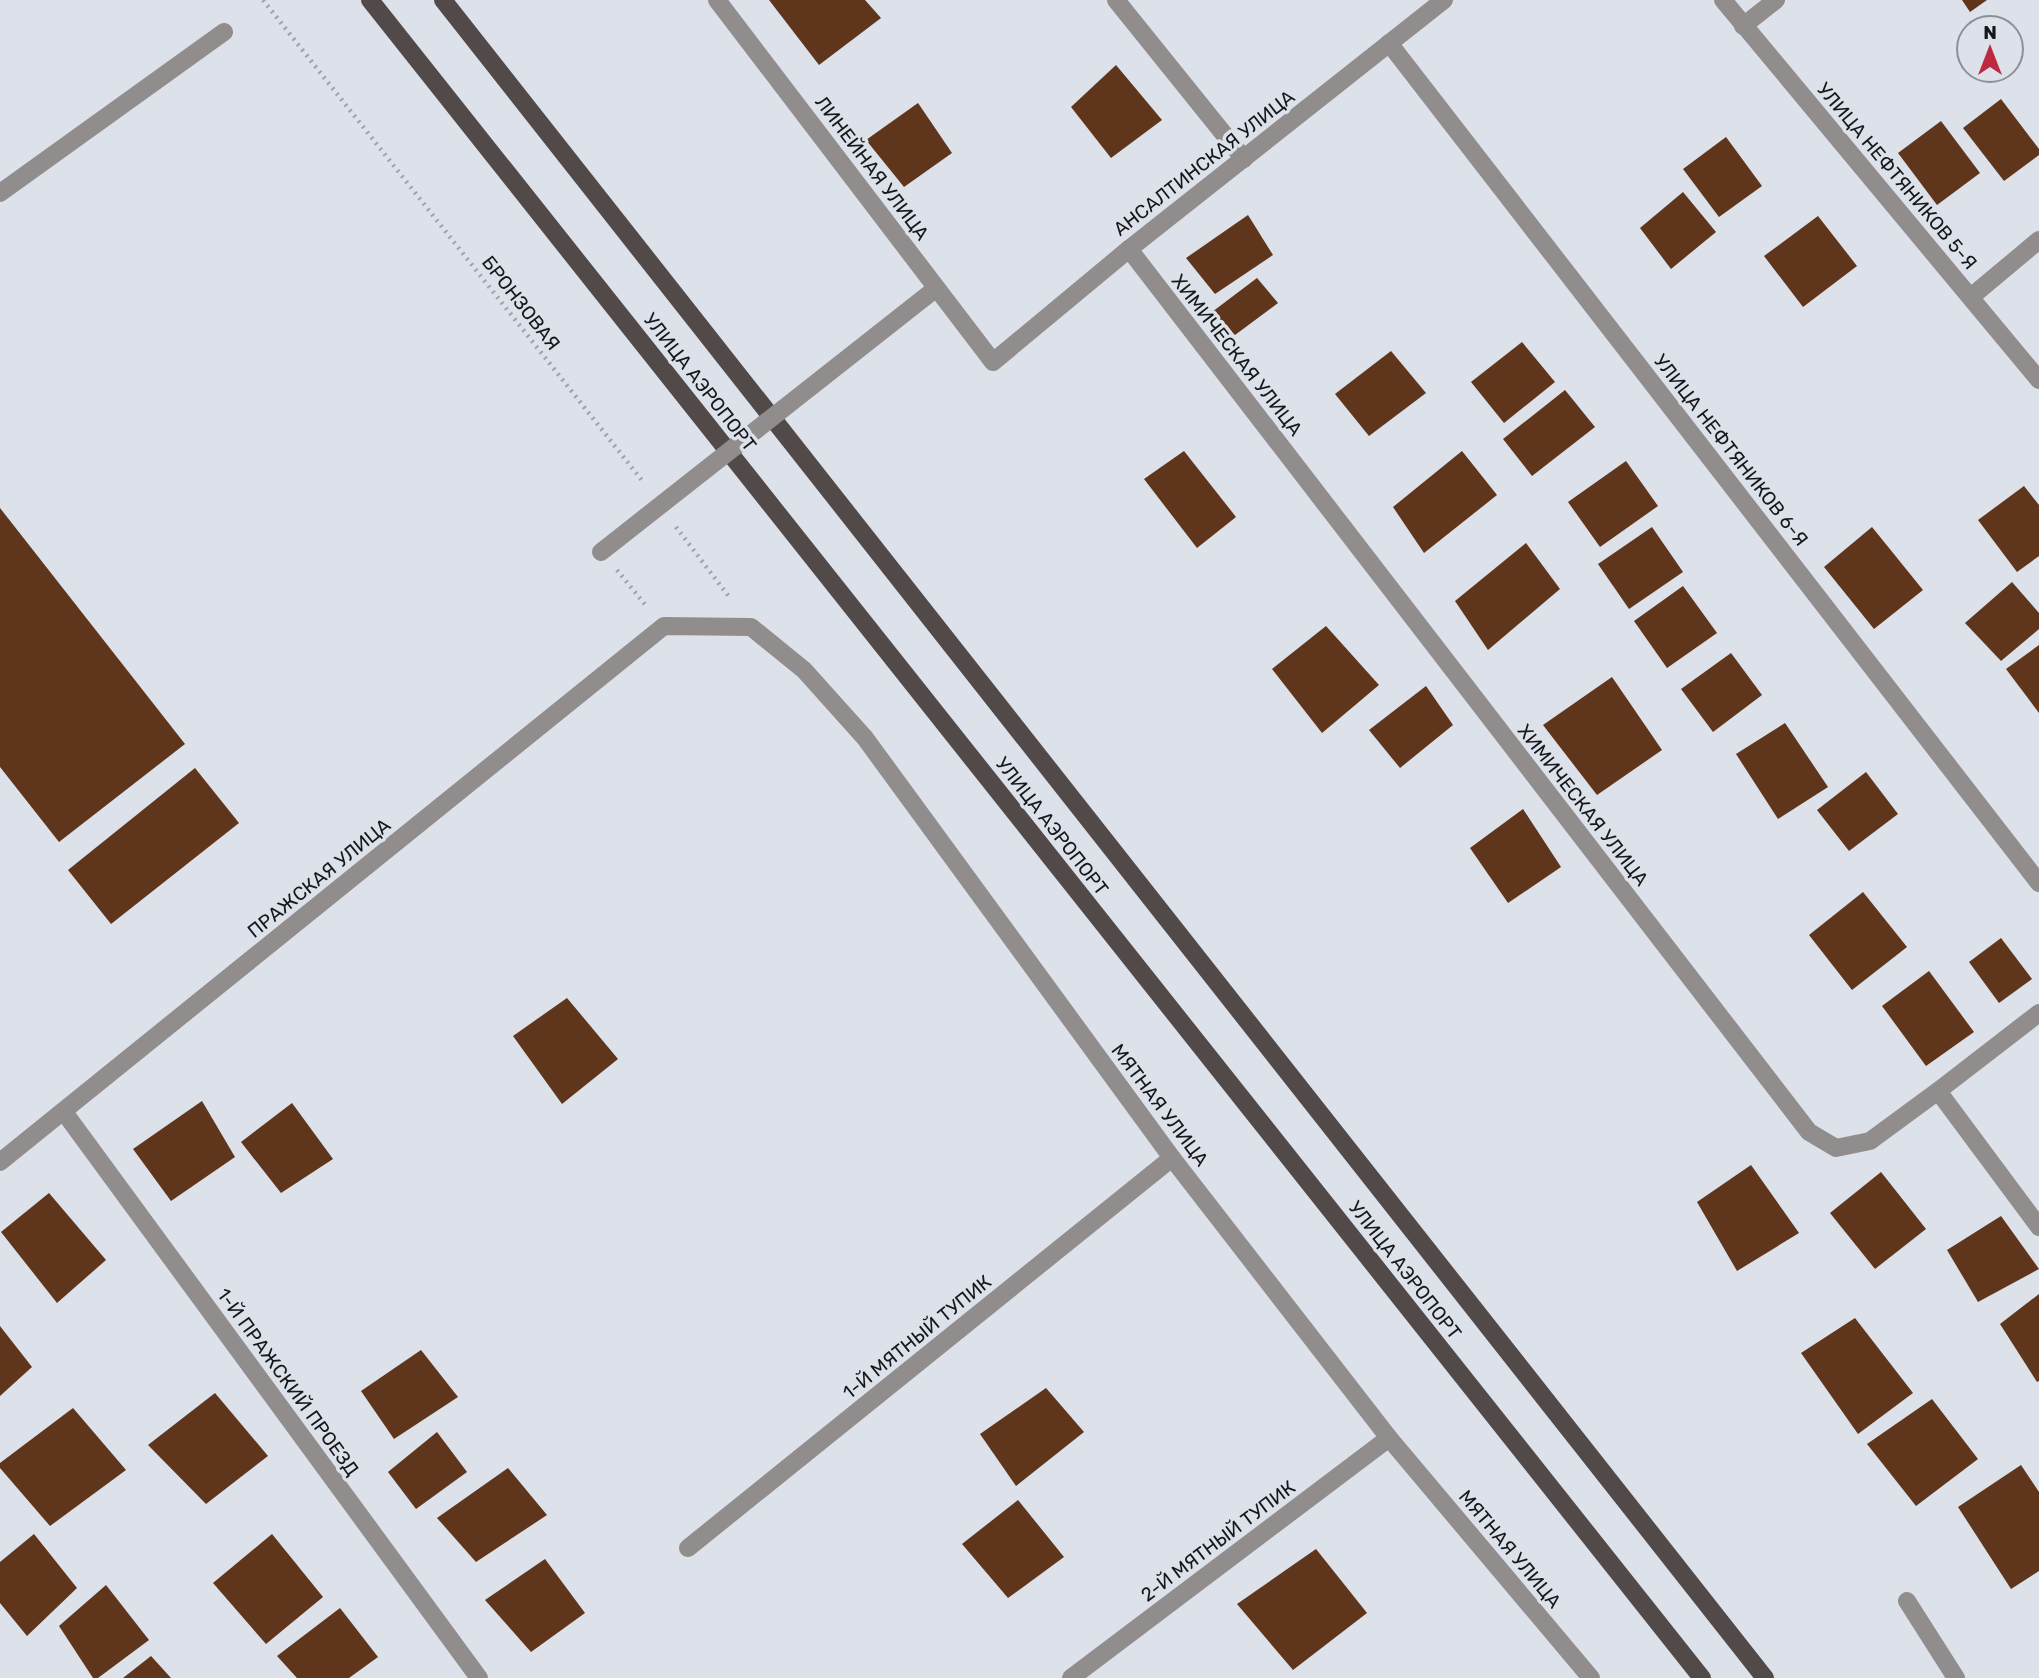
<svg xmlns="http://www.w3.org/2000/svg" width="2039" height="1678" font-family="Rubik,sans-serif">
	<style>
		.building { fill: #5f351c }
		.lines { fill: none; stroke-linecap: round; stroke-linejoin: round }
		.path { stroke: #9fa3aa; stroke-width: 4.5; stroke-dasharray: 2 5; stroke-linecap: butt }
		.minor { stroke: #928d8d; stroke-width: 18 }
		.major { stroke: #524a49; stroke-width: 18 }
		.minor-bridge { stroke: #928d8d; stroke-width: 18 }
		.labels { text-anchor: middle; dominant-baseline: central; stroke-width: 7; stroke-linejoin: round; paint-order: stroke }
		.street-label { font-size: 19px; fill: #15171a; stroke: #dce1ea }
	</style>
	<rect width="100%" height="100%" fill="#dce1ea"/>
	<!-- building -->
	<g class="building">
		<path d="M 769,0 L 865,0 L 881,18 L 819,65 Z"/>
		<path d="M 1962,0 L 1987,0 L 1970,12 Z"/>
		<path d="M 1116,65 L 1162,120 L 1111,158 L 1071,107 Z"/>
		<path d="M 2001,99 L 2039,149 L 2039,155 L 2004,181 L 1963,128 Z"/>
		<path d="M 918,103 L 952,153 L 904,187 L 866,140 Z"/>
		<path d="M 1941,121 L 1980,173 L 1937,205 L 1898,153 Z"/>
		<path d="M 1726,137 L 1762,186 L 1719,217 L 1683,169 Z"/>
		<path d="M 1683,192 L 1716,232 L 1671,269 L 1640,228 Z"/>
		<path d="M 1248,215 L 1273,255 L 1215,294 L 1186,258 Z"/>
		<path d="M 1818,216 L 1857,266 L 1803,307 L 1764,256 Z"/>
		<path d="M 1257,278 L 1278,303 L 1235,335 L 1212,312 Z"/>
		<path d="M 1522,342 L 1555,382 L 1504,423 L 1471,382 Z"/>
		<path d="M 1391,351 L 1426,393 L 1369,436 L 1335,394 Z"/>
		<path d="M 1565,390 L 1595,427 L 1532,476 L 1503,439 Z"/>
		<path d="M 1184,451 L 1236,517 L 1197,548 L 1144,479 Z"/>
		<path d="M 1462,451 L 1497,495 L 1424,553 L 1393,507 Z"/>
		<path d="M 1626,461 L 1658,506 L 1600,547 L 1568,502 Z"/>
		<path d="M 2024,486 L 2039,505 L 2039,556 L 2017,572 L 1978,520 Z"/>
		<path d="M 0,508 L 185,744 L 59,842 L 0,767 Z"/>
		<path d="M 1652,527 L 1683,572 L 1629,609 L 1598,564 Z"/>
		<path d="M 1872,527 L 1923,590 L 1874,629 L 1824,567 Z"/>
		<path d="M 1526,543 L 1560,589 L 1488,650 L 1455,601 Z"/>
		<path d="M 2012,582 L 2039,613 L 2039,629 L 2001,661 L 1965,623 Z"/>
		<path d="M 1683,586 L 1717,633 L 1667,668 L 1634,621 Z"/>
		<path d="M 1326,626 L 1379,685 L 1322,733 L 1272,669 Z"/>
		<path d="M 2039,645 L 2039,713 L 2006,669 Z"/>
		<path d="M 1731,653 L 1762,695 L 1713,732 L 1681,689 Z"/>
		<path d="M 1612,677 L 1662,750 L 1597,795 L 1543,725 Z"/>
		<path d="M 1426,686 L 1453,725 L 1400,768 L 1369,730 Z"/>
		<path d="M 1785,723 L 1828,787 L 1778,819 L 1736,754 Z"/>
		<path d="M 195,768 L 239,823 L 111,924 L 68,870 Z"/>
		<path d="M 1866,772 L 1898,814 L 1849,851 L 1817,810 Z"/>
		<path d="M 1523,809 L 1561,867 L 1508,903 L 1470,848 Z"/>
		<path d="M 1863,892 L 1907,947 L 1852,990 L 1809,935 Z"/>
		<path d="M 2001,938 L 2032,979 L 1999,1003 L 1969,962 Z"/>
		<path d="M 1929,971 L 1974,1032 L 1926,1066 L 1882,1006 Z"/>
		<path d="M 567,998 L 618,1059 L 562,1104 L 513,1036 Z"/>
		<path d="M 202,1101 L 235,1157 L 171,1201 L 133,1149 Z"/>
		<path d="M 292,1103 L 333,1159 L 281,1193 L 241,1142 Z"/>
		<path d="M 1751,1165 L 1799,1233 L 1737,1271 L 1697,1202 Z"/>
		<path d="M 1881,1172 L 1926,1229 L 1875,1269 L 1830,1213 Z"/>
		<path d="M 49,1193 L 106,1260 L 57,1303 L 1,1232 Z"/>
		<path d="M 2001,1216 L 2039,1269 L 1978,1302 L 1947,1250 Z"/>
		<path d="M 2039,1294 L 2039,1381 L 2037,1382 L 2000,1324 Z"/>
		<path d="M 1855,1318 L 1913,1393 L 1858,1434 L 1801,1353 Z"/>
		<path d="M 0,1326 L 32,1367 L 0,1396 Z"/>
		<path d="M 421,1350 L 458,1397 L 394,1439 L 361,1391 Z"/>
		<path d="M 1046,1388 L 1084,1432 L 1016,1486 L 980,1434 Z"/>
		<path d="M 215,1393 L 268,1456 L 206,1504 L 148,1445 Z"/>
		<path d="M 1932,1399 L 1978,1459 L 1916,1506 L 1867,1444 Z"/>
		<path d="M 73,1408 L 126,1470 L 50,1526 L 0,1468 L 0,1463 Z"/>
		<path d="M 437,1432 L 467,1472 L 416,1509 L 388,1472 Z"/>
		<path d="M 2021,1465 L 2039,1492 L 2039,1571 L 2011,1589 L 1958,1507 Z"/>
		<path d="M 508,1468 L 547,1515 L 476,1562 L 437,1518 Z"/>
		<path d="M 1018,1500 L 1064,1557 L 1008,1598 L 962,1544 Z"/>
		<path d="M 34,1534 L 77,1588 L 27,1636 L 0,1603 L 0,1562 Z"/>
		<path d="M 272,1534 L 323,1597 L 266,1644 L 213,1583 Z"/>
		<path d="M 1316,1549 L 1367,1613 L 1293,1670 L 1237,1604 Z"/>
		<path d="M 545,1559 L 585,1613 L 531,1652 L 485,1600 Z"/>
		<path d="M 106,1585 L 149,1640 L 98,1678 L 93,1678 L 59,1626 Z"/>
		<path d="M 340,1608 L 378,1657 L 349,1678 L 297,1678 L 277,1656 Z"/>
		<path d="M 151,1656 L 171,1678 L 123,1678 Z"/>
	</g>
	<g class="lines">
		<!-- path -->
		<g class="path">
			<path d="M 263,0 L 644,483"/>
			<path d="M 676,527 L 730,598"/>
			<path d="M 617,570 L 647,607"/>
		</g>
		<!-- minor -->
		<g class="minor">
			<path d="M 717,0 L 993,362 L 1129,249 L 1444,0"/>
			<path d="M 1116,0 L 1244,159"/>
			<path d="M 1723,0 L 2039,380"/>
			<path d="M 1743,26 L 1776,0"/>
			<path d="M 1389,43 L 2039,883"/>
			<path d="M 0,193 L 224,32"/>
			<path d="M 1129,249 L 1809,1132 L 1836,1148 L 1870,1141 L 1938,1091 L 2039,1227"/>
			<path d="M 1972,296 L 2039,240"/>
			<path d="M 1938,1091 L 2039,1013"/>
			<path d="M 64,1112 L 479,1678"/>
			<path d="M 0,1162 L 664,626 L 751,627 L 804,670 L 865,738 L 1172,1158 L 1389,1438 L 1591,1678"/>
			<path d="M 688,1548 L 1172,1158"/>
			<path d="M 1907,1601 L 1956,1678"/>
			<path d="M 1071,1678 L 1389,1438"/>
		</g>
		<!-- major -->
		<g class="major">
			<path d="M 370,0 L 1702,1678"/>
			<path d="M 443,0 L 1765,1678"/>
		</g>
		<!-- minor-bridge -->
		<path class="minor-bridge" d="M 601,552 L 934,290"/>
	</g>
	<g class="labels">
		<!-- street labels -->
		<g class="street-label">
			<text transform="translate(1204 163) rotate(-38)">АНСАЛТИНСКАЯ УЛИЦА</text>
			<text transform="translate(872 168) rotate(53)">ЛИНЕЙНАЯ УЛИЦА</text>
			<text transform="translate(1897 176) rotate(50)">УЛИЦА НЕФТЯНИКОВ 5-Я</text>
			<text transform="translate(521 303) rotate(52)">БРОНЗОВАЯ</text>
			<text transform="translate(1237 355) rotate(52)">ХИМИЧЕСКАЯ УЛИЦА</text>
			<text transform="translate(700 382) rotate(52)">УЛИЦА АЭРОПОРТ</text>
			<text transform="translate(1731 450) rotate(52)">УЛИЦА НЕФТЯНИКОВ 6-Я</text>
			<text transform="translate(1583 805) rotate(52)">ХИМИЧЕСКАЯ УЛИЦА</text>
			<text transform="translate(1052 826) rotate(52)">УЛИЦА АЭРОПОРТ</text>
			<text transform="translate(319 878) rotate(-39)">ПРАЖСКАЯ УЛИЦА</text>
			<text transform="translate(1160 1105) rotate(53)">МЯТНАЯ УЛИЦА</text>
			<text transform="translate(1405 1270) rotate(52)">УЛИЦА АЭРОПОРТ</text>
			<text transform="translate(917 1337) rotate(-39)">1-Й МЯТНЫЙ ТУПИК</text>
			<text transform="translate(288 1382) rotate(54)">1-Й ПРАЖСКИЙ ПРОЕЗД</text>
			<text transform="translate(1218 1541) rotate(-37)">2-Й МЯТНЫЙ ТУПИК</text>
			<text transform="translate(1510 1549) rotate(50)">МЯТНАЯ УЛИЦА</text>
		</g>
	</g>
	<!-- north arrow -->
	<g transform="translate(1990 49)"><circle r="33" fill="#dce1ea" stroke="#8c9097" stroke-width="2"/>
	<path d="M0-5L12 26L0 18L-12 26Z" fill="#bb2a41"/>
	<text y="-10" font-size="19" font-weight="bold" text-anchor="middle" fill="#15171a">N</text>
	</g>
</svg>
